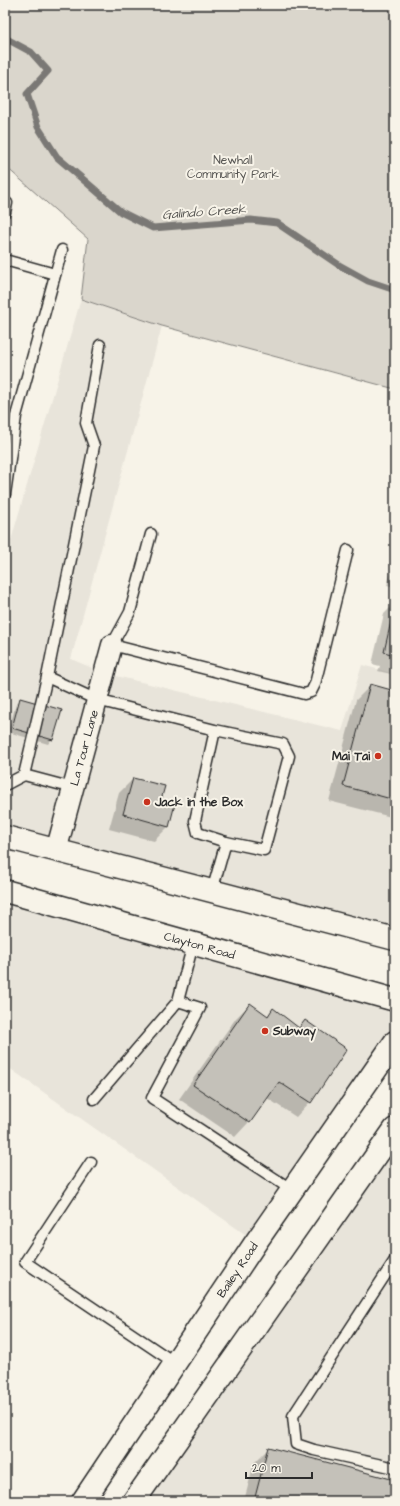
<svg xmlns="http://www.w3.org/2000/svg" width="400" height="1506" font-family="'Architects Daughter',sans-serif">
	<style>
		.built { fill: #e8e4da }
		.green { fill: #dad6cc; stroke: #82807c }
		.shadow { fill: #0003 }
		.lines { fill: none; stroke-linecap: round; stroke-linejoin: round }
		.stream { stroke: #7a7874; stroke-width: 7 }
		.building { fill: #c4c1b9; stroke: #2b2b2b }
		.service-casing { stroke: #2b2b2b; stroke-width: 13 }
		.minor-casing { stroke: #2b2b2b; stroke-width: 23 }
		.tertiary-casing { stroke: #2b2b2b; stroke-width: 25 }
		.primary-casing { stroke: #2b2b2b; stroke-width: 25 }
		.service { stroke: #f7f3e8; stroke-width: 10 }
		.minor { stroke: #f7f3e8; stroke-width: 20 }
		.tertiary { stroke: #f7f3e8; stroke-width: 22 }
		.primary { stroke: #f7f3e8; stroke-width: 22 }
		.poi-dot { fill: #c8321e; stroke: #f7f3e8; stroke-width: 1.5 }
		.labels { text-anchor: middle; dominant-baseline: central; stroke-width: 4; stroke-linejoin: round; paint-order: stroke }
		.park-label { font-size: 12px; fill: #575653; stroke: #f7f3e8 }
		.street-label { font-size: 12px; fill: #2b2b2b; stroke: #f7f3e8 }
		.poi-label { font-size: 12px; font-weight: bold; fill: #2b2b2b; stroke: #f7f3e8; text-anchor: start }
		.water-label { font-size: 13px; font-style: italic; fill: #53524f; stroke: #f7f3e8 }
	</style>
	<rect width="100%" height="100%" fill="#f7f3e8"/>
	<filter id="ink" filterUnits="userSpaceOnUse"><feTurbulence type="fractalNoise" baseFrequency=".025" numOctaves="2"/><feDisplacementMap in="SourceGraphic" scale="8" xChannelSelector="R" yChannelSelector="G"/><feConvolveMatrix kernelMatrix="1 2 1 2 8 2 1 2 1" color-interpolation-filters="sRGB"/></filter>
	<g filter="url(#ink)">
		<!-- built -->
		<g class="built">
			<path d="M 81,299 L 162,326 L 71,659 L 104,673 L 342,731 L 362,665 L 395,674 L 395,939 L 5,837 L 5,561 Z"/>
			<path d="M 5,891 L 395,1000 L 395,1042 L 256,1242 L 5,1065 Z"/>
			<path d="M 395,1129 L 395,1501 L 134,1501 Z"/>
		</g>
		<!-- green -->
		<path class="green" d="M 5,5 L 395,5 L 395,389 L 162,326 L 81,299 L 88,239 L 5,166 Z"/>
		<!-- shadow -->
		<g class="shadow">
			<path d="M 395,557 L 395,587 L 387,585 Z"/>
			<path d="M 395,603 L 395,675 L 378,671 L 380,666 L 372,664 L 384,614 Z"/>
			<path d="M 370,686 L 395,692 L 395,818 L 329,801 L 356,700 Z"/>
			<path d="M 20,700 L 52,739 L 48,744 L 8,732 L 16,704 Z"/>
			<path d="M 133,779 L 160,801 L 168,827 L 154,841 L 109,829 L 119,793 Z"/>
			<path d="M 250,1004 L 267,1016 L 273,1010 L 298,1029 L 305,1021 L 310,1102 L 296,1117 L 267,1098 L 249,1122 L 235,1137 L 179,1099 L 236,1018 Z"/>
			<path d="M 269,1448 L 395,1481 L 395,1501 L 244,1501 L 254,1463 Z"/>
		</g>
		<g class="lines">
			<!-- stream -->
			<path class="stream" d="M 5,38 L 31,52 L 48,71 L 27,94 L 38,127 L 57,157 L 121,212 L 153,228 L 251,220 L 277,223 L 339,265 L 368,281 L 395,290"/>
		</g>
		<!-- building -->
		<g class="building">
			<path d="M 395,604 L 395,660 L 390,659 L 391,654 L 384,652 Z"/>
			<path d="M 370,684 L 395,691 L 395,800 L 343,786 Z"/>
			<path d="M 20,698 L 62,710 L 53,740 L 12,728 Z"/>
			<path d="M 133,778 L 165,786 L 161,800 L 175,804 L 169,827 L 123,814 Z"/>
			<path d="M 250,1003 L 268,1016 L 273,1008 L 299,1028 L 305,1020 L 347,1049 L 311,1103 L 279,1082 L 250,1123 L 193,1085 Z"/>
			<path d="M 268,1447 L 395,1480 L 395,1501 L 254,1501 Z"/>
		</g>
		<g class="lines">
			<!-- service casing -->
			<g class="service-casing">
				<g id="service">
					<path d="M 5,212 L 7,203"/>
					<path d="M 5,260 L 55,274"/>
					<path d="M 100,345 L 86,423 L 94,446 L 47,677 L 97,700 L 215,730 L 283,744 L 289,756 L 264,850 L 226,842 L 198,833 L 195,821 L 215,730"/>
					<path d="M 5,494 L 16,416 L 62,250"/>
					<path d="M 151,534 L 130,612 L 112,645 L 304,694 L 311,692 L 315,684 L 348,550"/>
					<path d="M 24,775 L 73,788"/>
					<path d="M 5,785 L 24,775 L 47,677"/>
					<path d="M 212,891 L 226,842"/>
					<path d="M 178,1001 L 200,1008 L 152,1098 L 292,1190"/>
					<path d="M 94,1099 L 178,1001 L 193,944"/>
					<path d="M 91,1162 L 25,1262 L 175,1363"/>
					<path d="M 395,1260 L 293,1416 L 296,1444 L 314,1450 L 395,1468"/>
				</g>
			</g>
			<!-- minor casing -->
			<g class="minor-casing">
				<g id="minor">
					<path id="s1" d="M 56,851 L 112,645"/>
				</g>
			</g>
			<!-- tertiary casing -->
			<g class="tertiary-casing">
				<g id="tertiary">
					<path id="s2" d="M 83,1501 L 256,1242 L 395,1042"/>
					<path d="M 134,1501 L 395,1129"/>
				</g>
			</g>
			<!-- primary casing -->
			<g class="primary-casing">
				<g id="primary">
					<path d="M 5,837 L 395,939"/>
					<path id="s3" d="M 5,891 L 395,1000"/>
				</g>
			</g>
			<!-- service -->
			<use href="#service" class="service"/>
			<!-- minor -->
			<use href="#minor" class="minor"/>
			<!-- tertiary -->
			<use href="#tertiary" class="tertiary"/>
			<!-- primary -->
			<use href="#primary" class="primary"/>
		</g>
	</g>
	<!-- markers -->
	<g class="poi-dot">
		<circle cx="378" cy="756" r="4"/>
		<circle cx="147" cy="802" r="4"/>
		<circle cx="265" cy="1031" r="4"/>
	</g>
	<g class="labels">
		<!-- park labels -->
		<g class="park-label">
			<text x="233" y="160">Newhall<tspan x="233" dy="14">Community Park</tspan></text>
		</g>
		<!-- street labels -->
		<g class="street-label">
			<text stroke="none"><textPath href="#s1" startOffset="107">La Tour Lane</textPath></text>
			<text stroke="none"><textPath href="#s3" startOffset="202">Clayton Road</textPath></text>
			<text stroke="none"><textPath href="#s2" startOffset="278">Bailey Road</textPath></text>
		</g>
		<!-- poi labels -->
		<g class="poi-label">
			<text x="370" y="756" text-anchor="end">Mai Tai</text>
			<text x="155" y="802">Jack in the Box</text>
			<text x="273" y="1031">Subway</text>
		</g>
		<!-- water labels -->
		<g class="water-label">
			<text transform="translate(204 212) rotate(-4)">Galindo Creek</text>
		</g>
	</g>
	<!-- margin -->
	<rect width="400" height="1506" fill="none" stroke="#f7f3e8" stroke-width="20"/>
	<rect x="10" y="10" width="380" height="1486" fill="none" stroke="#2b2b2b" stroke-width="1.5" filter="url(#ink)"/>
	<!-- scale -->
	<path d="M246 1472v6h66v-6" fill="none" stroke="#2b2b2b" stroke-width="2"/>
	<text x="252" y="1472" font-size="12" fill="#2b2b2b" stroke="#f7f3e8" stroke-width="3" paint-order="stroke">20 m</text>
</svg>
